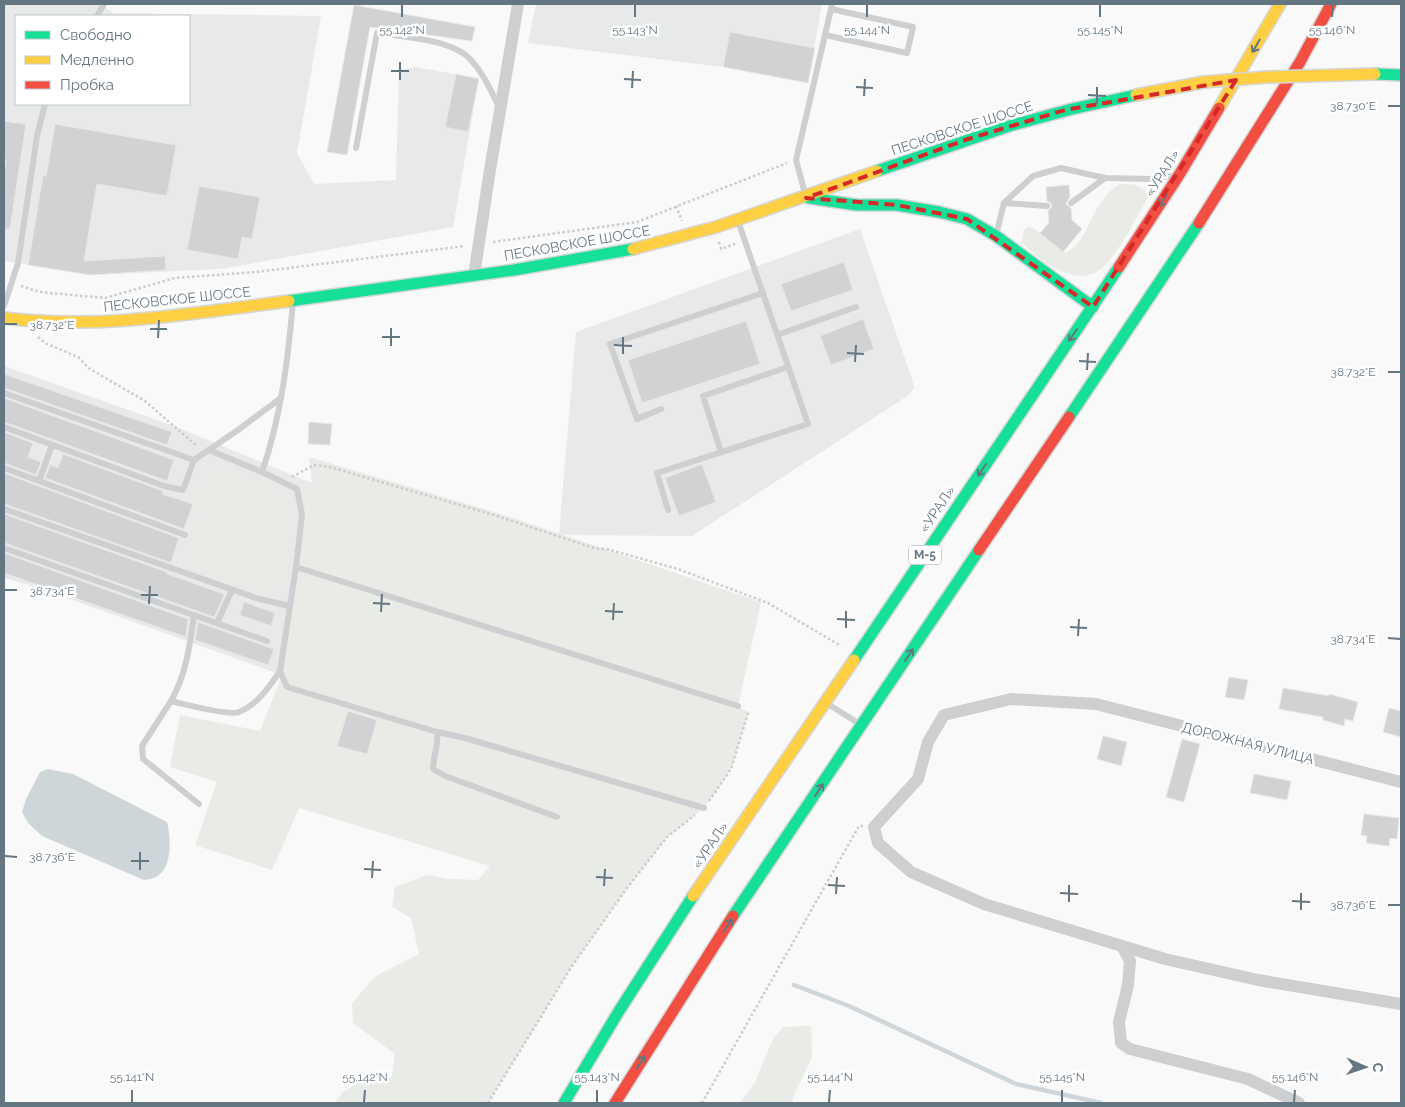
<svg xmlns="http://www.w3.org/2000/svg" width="1405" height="1107" font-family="Raleway,sans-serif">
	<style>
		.built { fill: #e8e9e9; fill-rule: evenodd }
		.green { fill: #e8ebe6 }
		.water { fill: #ced6d9 }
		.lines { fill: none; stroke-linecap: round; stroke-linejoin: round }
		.stream { stroke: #ced6d9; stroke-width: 4.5 }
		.building { fill: #d0d2d3; stroke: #e8e8e8 }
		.fast-casing { stroke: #d5d6d7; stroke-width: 14 }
		.slow-casing { stroke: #d5d6d7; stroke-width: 14 }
		.jam-casing { stroke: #d5d6d7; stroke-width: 14 }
		.path { stroke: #cbcccd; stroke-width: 2.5; stroke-dasharray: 2.5 2.5; stroke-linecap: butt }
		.lane { stroke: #cecfd0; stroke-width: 6 }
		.street { stroke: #cecfd0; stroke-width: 12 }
		.fast { stroke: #16e098; stroke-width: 11 }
		.slow { stroke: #ffcf43; stroke-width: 11 }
		.jam { stroke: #f24e42; stroke-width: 11 }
		.slow-bridge-casing { stroke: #d5d6d7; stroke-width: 14; stroke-linecap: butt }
		.slow-bridge { stroke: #ffcf43; stroke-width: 11 }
		.oneway { stroke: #657683 }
		.marked { fill: none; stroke: #d62828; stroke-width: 4; stroke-dasharray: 10 6; stroke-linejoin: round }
		.ticks { fill: none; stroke: #657683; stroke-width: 2 }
		.labels { text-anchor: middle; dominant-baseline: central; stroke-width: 5; stroke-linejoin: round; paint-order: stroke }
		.shield { fill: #fff; stroke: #939fa8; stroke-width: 1 }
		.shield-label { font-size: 12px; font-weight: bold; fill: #657683 }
		.street-label { font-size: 14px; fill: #657683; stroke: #fff }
		.ticks-label { font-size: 12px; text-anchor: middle; fill: #657683; stroke: #fff; stroke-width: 5; stroke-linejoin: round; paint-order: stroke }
	</style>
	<rect width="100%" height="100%" fill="#f9f9f9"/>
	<!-- built -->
	<g class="built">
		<path d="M 4,4 L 99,4 L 114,13 L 321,16 L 297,153 L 314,184 L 396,180 L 399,70 L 415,67 L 479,78 L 453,227 L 221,269 L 91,275 L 4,261 ZM 16,16 L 189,16 L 189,104 L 16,104 Z"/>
		<path d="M 536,4 L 822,4 L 808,83 L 723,67 L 528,43 Z"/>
		<path d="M 860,229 L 912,379 L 914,388 L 909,395 L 692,536 L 559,535 L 576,332 Z"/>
		<path d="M 4,366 L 174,426 L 312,483 L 289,606 L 282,675 L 39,588 L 4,578 Z"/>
	</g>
	<!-- green -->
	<g class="green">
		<path d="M 1119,184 C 1134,184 1139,183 1149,196 C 1136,217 1123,246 1105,265 C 1080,292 1041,263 1022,242 L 1024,229 C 1028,227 1028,226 1032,228 C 1038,229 1056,248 1065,253 C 1083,246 1089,220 1100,204 C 1105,196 1111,190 1119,184 Z"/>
		<path d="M 309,457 L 501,514 L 761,602 L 738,706 L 748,713 L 731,769 L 704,808 L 667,837 L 627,888 L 572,966 L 488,1103 L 335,1103 L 343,1092 L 374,1073 L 392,1077 L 395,1054 L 353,1023 L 352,1003 L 376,976 L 419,954 L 411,918 L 392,907 L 395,887 L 427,875 L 448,879 L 478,880 L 490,866 L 299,808 L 272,870 L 195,845 L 217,782 L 170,767 L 180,715 L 260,731 L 282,675 L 289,606 L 312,483 Z"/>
		<path d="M 212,470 L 232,472 L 258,479 L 285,496 C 287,526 285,554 281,583 L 259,592 L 230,583 L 198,569 L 188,552 L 195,538 L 201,515 L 196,500 L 199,486 Z"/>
		<path d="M 811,1026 L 812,1057 L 793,1097 L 793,1103 L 740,1103 L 755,1082 L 773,1039 L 783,1027 Z"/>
	</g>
	<!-- water -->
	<path class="water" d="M 48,769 L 73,774 L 167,822 C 171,838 173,868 156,877 C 153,879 148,879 144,880 L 42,836 L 28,823 L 22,812 L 26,799 L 40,772 Z"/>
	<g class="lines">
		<!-- stream -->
		<path class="stream" d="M 794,985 L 849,1006 L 1016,1084 L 1101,1103"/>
	</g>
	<!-- building -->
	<g class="building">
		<path d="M 354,5 L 475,27 L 472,41 L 370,27 L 347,155 L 327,152 Z"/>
		<path d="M 730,32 L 815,48 L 808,83 L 723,67 Z"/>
		<path d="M 456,74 L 479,79 L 468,132 L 445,127 Z"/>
		<path d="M 4,121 L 26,124 L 10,229 L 4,229 L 4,174 L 6,160 L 4,160 Z"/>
		<path d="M 55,124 L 176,145 L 167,196 L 97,184 L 84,261 L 165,256 L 166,270 L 90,275 L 28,265 L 43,175 L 46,176 Z"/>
		<path d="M 1069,185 L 1070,197 L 1067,201 L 1066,204 L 1071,208 L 1072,220 L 1082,229 L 1063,252 L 1040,233 L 1049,223 L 1048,211 L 1052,207 L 1051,203 L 1047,201 L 1046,187 Z"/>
		<path d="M 199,186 L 260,197 L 252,239 L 242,237 L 238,259 L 187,250 Z"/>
		<path d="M 844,262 L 853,290 L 791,311 L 781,284 Z"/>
		<path d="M 863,319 L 874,349 L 831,365 L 820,336 Z"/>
		<path d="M 746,321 L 760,364 L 642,403 L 628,360 Z"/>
		<path d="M 4,374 L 172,432 L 167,445 L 4,388 Z"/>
		<path d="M 4,398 L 174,460 L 167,481 L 4,422 Z"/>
		<path d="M 309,422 L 332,424 L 330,445 L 308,444 Z"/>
		<path d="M 4,432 L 33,443 L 28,457 L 41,462 L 36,475 L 4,463 Z"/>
		<path d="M 63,454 L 163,491 L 162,494 L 193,504 L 184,529 L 45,478 L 50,465 L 58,468 Z"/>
		<path d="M 702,464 L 716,502 L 679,516 L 665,478 Z"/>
		<path d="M 4,473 L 179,538 L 171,563 L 4,504 Z"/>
		<path d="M 4,514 L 167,572 L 167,574 L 224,594 L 221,603 L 214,617 L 4,543 Z"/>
		<path d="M 4,553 L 188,619 L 186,637 L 4,573 Z"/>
		<path d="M 244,602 L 275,613 L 271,626 L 240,615 Z"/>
		<path d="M 198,622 L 274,649 L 268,665 L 195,640 Z"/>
		<path d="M 1229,677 L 1248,680 L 1244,700 L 1225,697 Z"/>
		<path d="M 1283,688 L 1329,696 L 1329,694 L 1358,702 L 1353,721 L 1345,719 L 1344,726 L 1323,720 L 1323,717 L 1279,709 Z"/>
		<path d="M 1389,708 L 1401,711 L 1401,737 L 1383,732 Z"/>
		<path d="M 348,711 L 377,720 L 367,754 L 337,746 Z"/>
		<path d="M 1103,736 L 1127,742 L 1121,766 L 1097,759 Z"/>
		<path d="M 1182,739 L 1200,744 L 1184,802 L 1166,797 Z"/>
		<path d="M 1254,774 L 1291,781 L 1287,800 L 1250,793 Z"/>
		<path d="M 1364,814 L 1399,818 L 1397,839 L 1390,838 L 1389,846 L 1366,843 L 1367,836 L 1361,835 Z"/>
	</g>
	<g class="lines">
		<!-- fast casing -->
		<g class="fast-casing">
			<g id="fast">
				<path d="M 1375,74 L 1401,75"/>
				<path d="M 877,171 L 1009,126 L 1072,109 L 1136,95"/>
				<path d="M 809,198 L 857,205 L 897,205 L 939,212 L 967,219 L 996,236 L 1093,307"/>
				<path d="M 289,301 L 514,270 L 633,249"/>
				<path d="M 1069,417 L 1199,223"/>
				<path d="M 854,660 L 1119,267"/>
				<path d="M 733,916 L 979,550"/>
				<path d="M 564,1103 L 619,1011 L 693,896"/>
			</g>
		</g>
		<!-- slow casing -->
		<g class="slow-casing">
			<g id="slow">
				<path d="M 1219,108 L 1280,4"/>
				<path d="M 633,249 L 716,227 L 877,171"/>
				<path d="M 4,318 C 99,330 194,313 289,301"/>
				<path d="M 693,896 L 854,660"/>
			</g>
		</g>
		<!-- jam casing -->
		<g class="jam-casing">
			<g id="jam">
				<path d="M 1199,223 L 1300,62 L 1331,4"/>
				<path d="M 1119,267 L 1179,175 L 1219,108"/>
				<path d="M 979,550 L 1069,417"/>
				<path d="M 615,1103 L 733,916"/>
			</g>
		</g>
		<!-- path -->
		<g class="path">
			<path d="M 676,206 L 682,221"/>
			<path d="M 493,242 L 637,222 L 787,163"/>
			<path d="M 719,242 L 721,249 L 735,244"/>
			<path d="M 21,286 L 40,292 L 105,298 L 175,278 L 256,272 L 465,246"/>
			<path d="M 38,337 L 45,343 L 78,357 L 90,369 L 145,401 L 197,446"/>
			<path d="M 292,477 L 314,465 L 330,467 L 494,515 L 594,548 L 607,549 L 678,569 L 768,603 L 841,646"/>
			<path d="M 709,801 L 731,769 L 748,713 L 745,712"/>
			<path d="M 488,1103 L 572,966 L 627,888 L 667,837 L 695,815"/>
			<path d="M 702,1103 L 859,826 L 863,826"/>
		</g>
		<!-- lane -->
		<g class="lane">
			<path d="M 97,16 L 104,4"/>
			<path d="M 825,35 L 831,9"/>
			<path d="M 356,148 L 377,33 C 404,37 452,39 471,60 C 484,74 491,91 499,107"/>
			<path d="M 806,197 L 796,160 L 825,35 L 907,53 L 913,27 L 831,9 L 832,4"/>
			<path d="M 1004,203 L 1047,206"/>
			<path d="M 1071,203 L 1105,178"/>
			<path d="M 996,235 L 1004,203 L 1033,176 L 1061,168 L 1105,178 L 1153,179 L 1171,176"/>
			<path d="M 4,306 L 18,263 L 37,136 L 45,104"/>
			<path d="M 777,335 L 856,307"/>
			<path d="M 4,393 L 194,460"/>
			<path d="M 661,409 L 637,419 L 610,344 L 763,293"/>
			<path d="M 4,427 L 164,486 L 183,490 L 194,460 L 238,430 L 281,398"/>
			<path d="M 209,450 L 262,472"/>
			<path d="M 721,452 L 703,396 L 788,367"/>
			<path d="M 4,468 L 185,535"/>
			<path d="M 39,481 L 52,445"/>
			<path d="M 4,509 L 256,598 L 289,606"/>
			<path d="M 668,510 L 657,473 L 808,424 L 738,221"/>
			<path d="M 4,548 L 267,641"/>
			<path d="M 296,567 L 738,706"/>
			<path d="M 217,623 L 232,590"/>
			<path d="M 280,671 L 287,687 L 437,732 L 465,738 L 704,808"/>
			<path d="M 171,701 C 186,675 190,645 194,615"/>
			<path d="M 828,704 L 858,723"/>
			<path d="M 437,732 C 439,745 433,756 433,769 L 445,776 L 557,817"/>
			<path d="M 199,804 L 143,759 L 142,746 L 171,701 C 183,704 230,716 239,712 C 257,705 270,686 280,671 L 296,567 L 302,515 L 297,489 L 262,472 C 281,417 288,359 293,302"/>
		</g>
		<!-- street -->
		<g class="street">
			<path d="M 474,276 L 489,176 L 518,4"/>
			<path d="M 1401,782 L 1096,704 L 1011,699 L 944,715 L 928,742 L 918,779 L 874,827 L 878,843 L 911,872 L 984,904 L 1165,959 L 1258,980 L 1401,1004"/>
			<path d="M 1122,946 L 1130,961 L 1128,985 L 1119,1022 L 1121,1043 L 1130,1049 L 1248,1079 L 1299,1103"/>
		</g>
		<!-- fast -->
		<use href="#fast" class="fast"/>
		<!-- slow -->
		<use href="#slow" class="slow"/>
		<!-- jam -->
		<use href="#jam" class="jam"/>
		<!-- slow-bridge casing -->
		<g class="slow-bridge-casing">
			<path id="slow-bridge" d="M 1136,95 L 1204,82 L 1268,77 L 1375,74"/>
		</g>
		<!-- slow-bridge -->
		<use href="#slow-bridge" class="slow-bridge"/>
	</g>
	<!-- one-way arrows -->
	<defs><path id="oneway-shaft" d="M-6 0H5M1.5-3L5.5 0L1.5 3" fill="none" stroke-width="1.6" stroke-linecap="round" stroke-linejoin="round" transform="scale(1.25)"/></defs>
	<g class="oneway">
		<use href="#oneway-shaft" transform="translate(1256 46) rotate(120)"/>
		<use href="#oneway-shaft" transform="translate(1163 200) rotate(123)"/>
		<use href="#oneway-shaft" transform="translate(1073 335) rotate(124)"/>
		<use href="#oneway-shaft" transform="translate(982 470) rotate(124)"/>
		<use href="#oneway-shaft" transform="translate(909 655) rotate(-56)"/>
		<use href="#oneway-shaft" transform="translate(819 790) rotate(-56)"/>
		<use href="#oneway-shaft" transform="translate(728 925) rotate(-56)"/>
		<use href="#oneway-shaft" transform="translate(641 1062) rotate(-58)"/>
	</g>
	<!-- marked area -->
	<path class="marked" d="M 1236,80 L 1093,307 L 967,219 L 897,205 L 806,198 L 968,139 L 1065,110 Z"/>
	<!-- ticks -->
	<path class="ticks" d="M 402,17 L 402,5M 635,17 L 635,5M 867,17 L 867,5M 1100,17 L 1100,5M 1332,17 L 1333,5M 391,71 L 409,71M 624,79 L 641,80M 400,80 L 400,62M 856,87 L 873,88M 632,88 L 633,71M 1088,95 L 1106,96M 864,96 L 865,79M 1097,104 L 1097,87M 1388,106 L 1400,106M 5,324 L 17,324M 150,329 L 167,329M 382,337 L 400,337M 158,338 L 159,320M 614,345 L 632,346M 391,346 L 391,328M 847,353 L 864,354M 623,354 L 623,337M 1079,361 L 1096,362M 855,362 L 856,345M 1087,370 L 1088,353M 1388,372 L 1400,372M 5,590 L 17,590M 141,595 L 158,595M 373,603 L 390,604M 149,604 L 150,586M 605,611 L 623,612M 381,612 L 382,594M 837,619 L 855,620M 613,620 L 614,603M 1070,627 L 1087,628M 846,628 L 846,611M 1078,636 L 1079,619M 1388,638 L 1400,639M 5,856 L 17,857M 131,861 L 149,861M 364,869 L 381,870M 140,870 L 140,852M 596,877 L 613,878M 372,878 L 373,861M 828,885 L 845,886M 604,886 L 605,869M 1060,893 L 1078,894M 836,894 L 837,877M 1292,901 L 1310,902M 1069,902 L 1069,885M 1388,905 L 1400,905M 1301,910 L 1301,893M 132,1102 L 132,1090M 364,1102 L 365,1090M 597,1102 L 597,1090M 829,1102 L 830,1090M 1062,1102 L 1062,1090M 1294,1102 L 1295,1090"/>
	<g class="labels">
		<!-- shield labels -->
		<rect class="shield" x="909" y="545.5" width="32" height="19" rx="4"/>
		<g class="shield-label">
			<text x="925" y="555">М-5</text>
		</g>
		<!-- street labels -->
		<g class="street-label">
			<text transform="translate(962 128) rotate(-18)">ПЕСКОВСКОЕ ШОССЕ</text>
			<text transform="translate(1162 173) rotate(-58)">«УРАЛ»</text>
			<text transform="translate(577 243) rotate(-10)">ПЕСКОВСКОЕ ШОССЕ</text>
			<text transform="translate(177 299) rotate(-6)">ПЕСКОВСКОЕ ШОССЕ</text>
			<text transform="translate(937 509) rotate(-56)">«УРАЛ»</text>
			<text transform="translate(1248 743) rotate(14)">ДОРОЖНАЯ УЛИЦА</text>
			<text transform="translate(710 845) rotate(-56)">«УРАЛ»</text>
		</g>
	</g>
	<g class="ticks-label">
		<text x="402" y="34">55.142°N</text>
		<text x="635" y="34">55.143°N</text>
		<text x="867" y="34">55.144°N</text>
		<text x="1100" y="34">55.145°N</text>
		<text x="1332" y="34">55.146°N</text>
		<text x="1353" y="110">38.730°E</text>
		<text x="52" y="329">38.732°E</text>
		<text x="1353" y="376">38.732°E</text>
		<text x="52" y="595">38.734°E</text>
		<text x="1353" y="643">38.734°E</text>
		<text x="52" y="861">38.736°E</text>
		<text x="1353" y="909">38.736°E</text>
		<text x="132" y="1081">55.141°N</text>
		<text x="365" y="1081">55.142°N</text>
		<text x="597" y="1081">55.143°N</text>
		<text x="830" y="1081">55.144°N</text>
		<text x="1062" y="1081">55.145°N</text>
		<text x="1295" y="1081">55.146°N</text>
	</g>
	<!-- border -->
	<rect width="1405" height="1107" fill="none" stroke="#657683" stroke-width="10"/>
	<!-- legend -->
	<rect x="15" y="15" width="175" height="90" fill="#ffffff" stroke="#c1c8cd"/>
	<rect x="25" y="31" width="25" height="8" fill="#16e098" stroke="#c1c8cd"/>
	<text x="60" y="40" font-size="15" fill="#657683">Свободно</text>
	<rect x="25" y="56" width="25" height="8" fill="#ffcf43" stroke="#c1c8cd"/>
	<text x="60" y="65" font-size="15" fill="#657683">Медленно</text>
	<rect x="25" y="81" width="25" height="8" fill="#f24e42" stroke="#c1c8cd"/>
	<text x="60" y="90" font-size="15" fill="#657683">Пробка</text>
	<!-- north arrow -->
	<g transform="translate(1365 1067) rotate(92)" stroke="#ffffff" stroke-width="4" paint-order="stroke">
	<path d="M0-4L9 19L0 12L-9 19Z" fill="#657683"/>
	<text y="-8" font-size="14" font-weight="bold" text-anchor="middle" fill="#657683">С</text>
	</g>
</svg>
